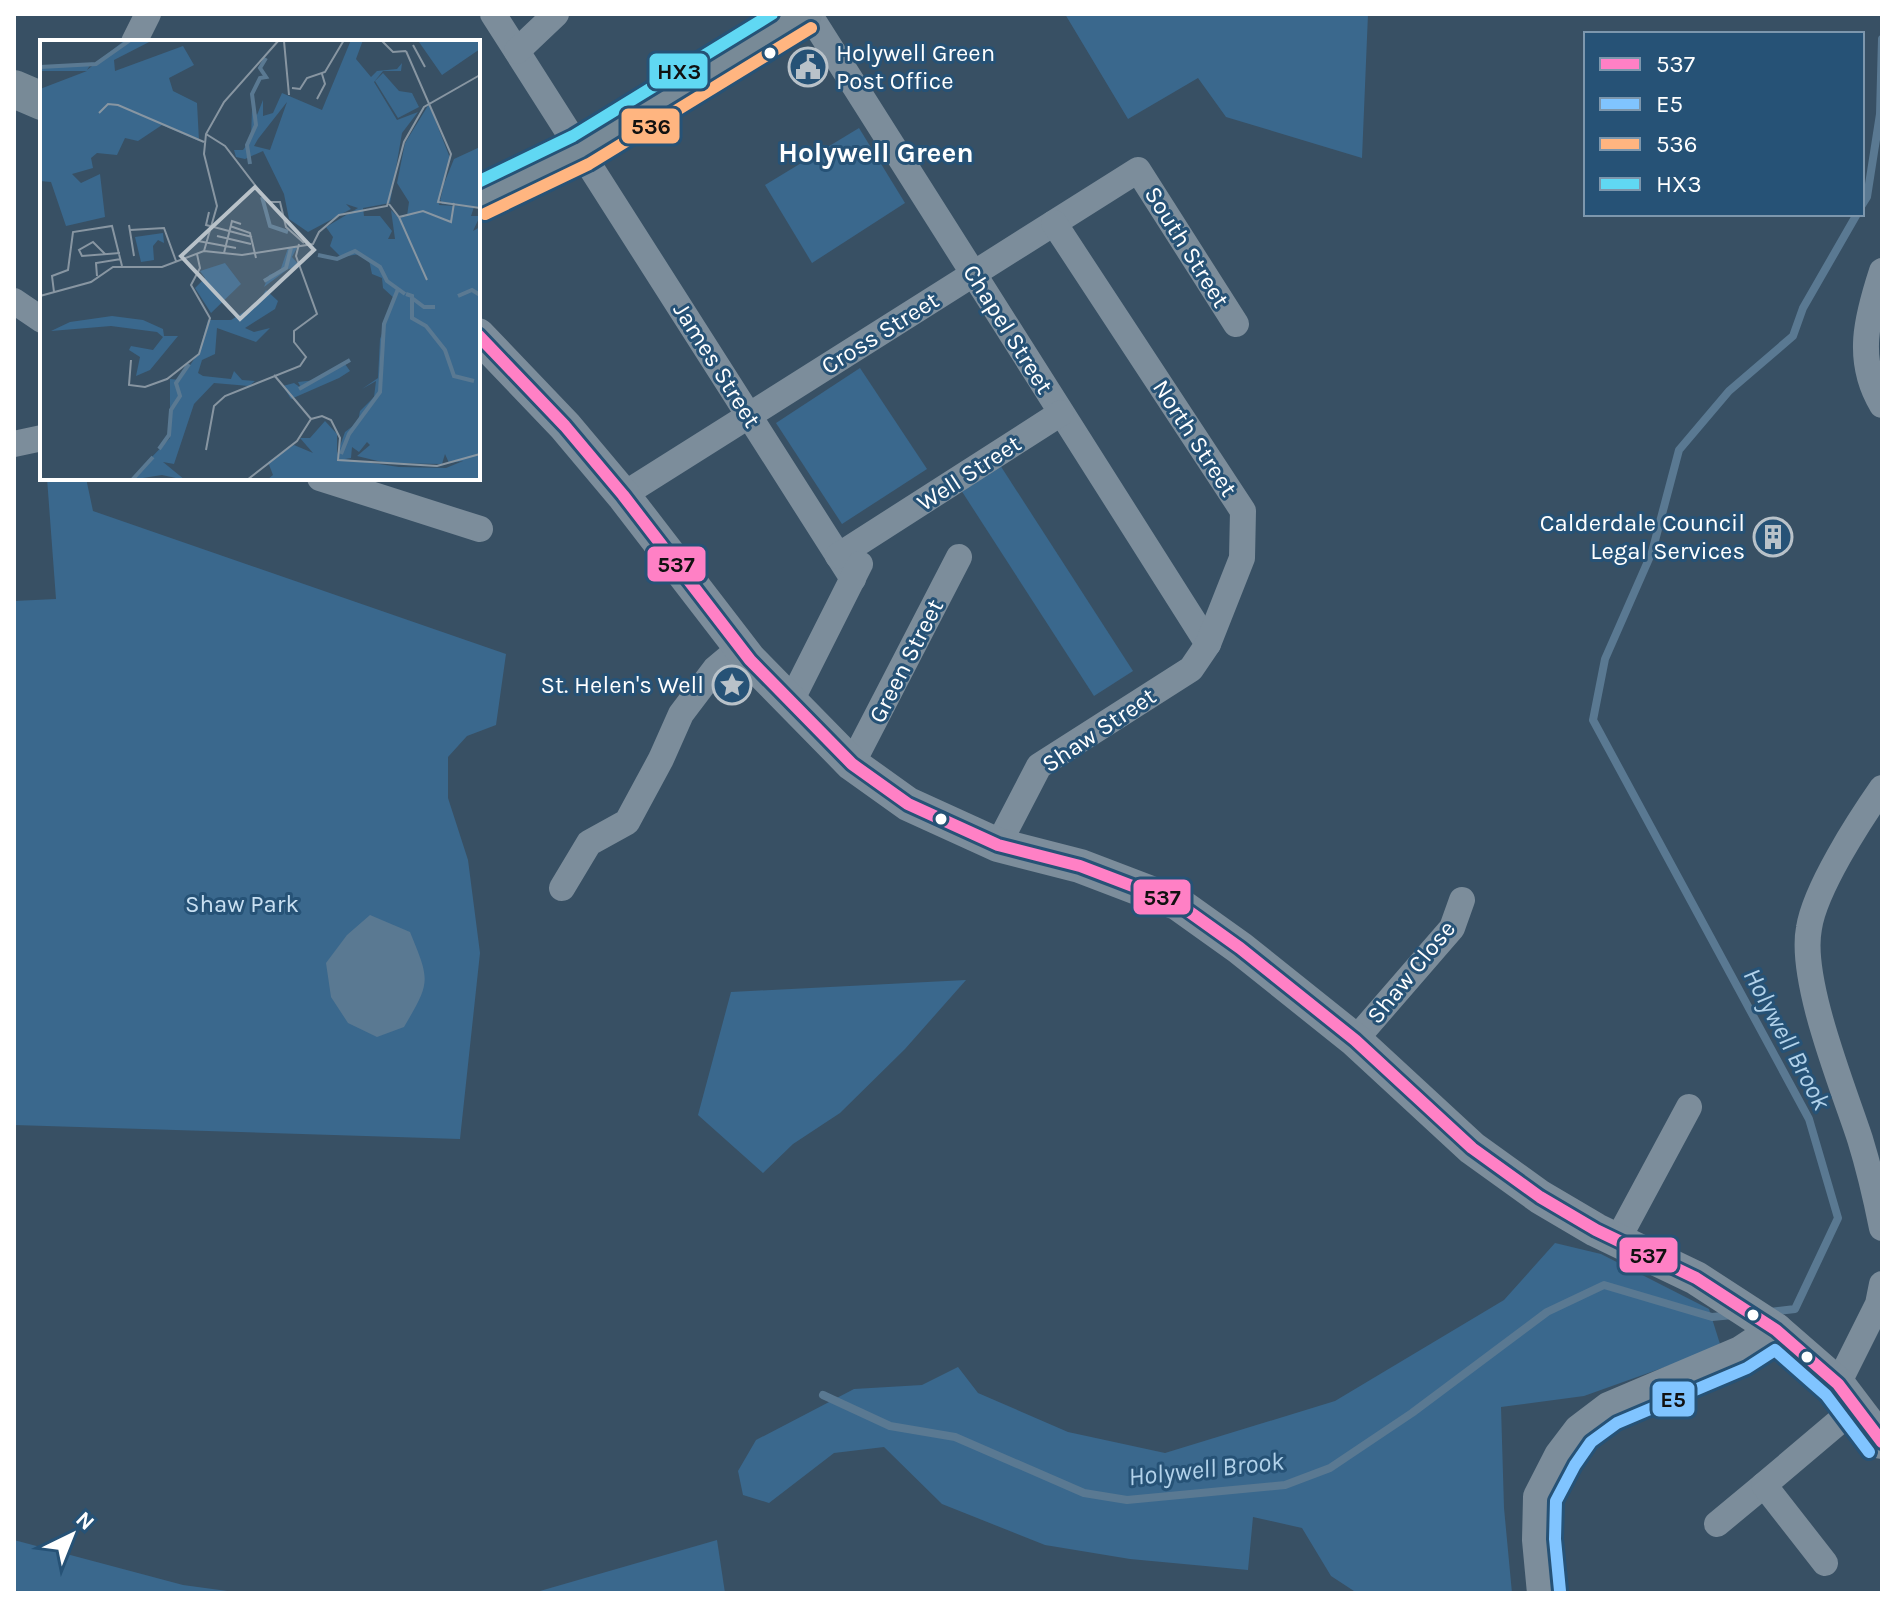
<svg xmlns="http://www.w3.org/2000/svg" width="1896" height="1607" font-family="Karla,sans-serif">
	<style>
		.green { fill: #3a688d }
		.water { fill: #5a7992 }
		.lines { fill: none; stroke-linecap: round; stroke-linejoin: round }
		.stream { stroke: #5a7992; stroke-width: 8 }
		.minor { stroke: #7c8d9b; stroke-width: 26 }
		.tertiary { stroke: #7c8d9b; stroke-width: 34 }
		.secondary { stroke: #788a97; stroke-width: 38 }
		.bus-1-casing { stroke: #265276; stroke-width: 18 }
		.bus-2-casing { stroke: #265276; stroke-width: 18 }
		.bus-3-casing { stroke: #265276; stroke-width: 18 }
		.bus-4-casing { stroke: #265276; stroke-width: 18 }
		.bus-1 { stroke: #ff80c5; stroke-width: 12 }
		.bus-2 { stroke: #80c4ff; stroke-width: 12 }
		.bus-3 { stroke: #ffb580; stroke-width: 12 }
		.bus-4 { stroke: #60d8f3; stroke-width: 12 }
		.bus-dot { fill: #fff; stroke: #265276; stroke-width: 3 }
		.labels { text-anchor: middle; dominant-baseline: central; stroke-width: 6; stroke-linejoin: round; paint-order: stroke }
		.poi-label { font-size: 24px; fill: #fff; stroke: #265276; text-anchor: end }
		.street-label { font-size: 24px; fill: #fff; stroke: #265276 }
		.park-label { font-size: 24px; fill: #c9e0f2; stroke: #265276 }
		.water-label { font-size: 26px; font-style: italic; fill: #b2d2ea; stroke: #265276 }
		.quarter-label { font-size: 28px; font-weight: bold; fill: #fff; stroke: #265276 }
		.inset-river { fill: none; stroke: #5a7992; stroke-width: 4 }
		.inset-road { fill: none; stroke: #8896a2; stroke-width: 2 }
		.view { fill: #b9c2c9; fill-opacity: 0.15; stroke: #b9c2c9; stroke-width: 4 }
		.inset-edge { fill: none; stroke: #fff; stroke-width: 4 }
		.line-badge { stroke: #265276; stroke-width: 3 }
		.pale-badge-label { font-size: 22px; text-anchor: middle; font-weight: bold; fill: #111 }
	</style>
	<rect width="100%" height="100%" fill="#385064"/>
	<!-- green -->
	<g class="green">
		<path d="M 1065,14 L 1368,14 L 1362,158 L 1226,117 L 1198,78 L 1128,119 Z"/>
		<path d="M 859,128 L 905,203 L 812,263 L 765,185 Z"/>
		<path d="M 860,368 L 927,469 L 842,524 L 776,423 Z"/>
		<path d="M 1000,465 L 1133,671 L 1094,696 L 961,490 Z"/>
		<path d="M 47,478 L 86,478 L 93,511 L 506,654 L 496,725 L 467,736 L 448,757 L 448,798 L 468,860 L 480,953 L 460,1139 L 14,1125 L 14,601 L 56,599 Z"/>
		<path d="M 966,980 L 905,1049 L 840,1113 L 793,1144 L 763,1173 L 698,1115 L 731,992 Z"/>
		<path d="M 1555,1243 L 1601,1254 L 1709,1309 L 1720,1344 L 1693,1357 L 1584,1396 L 1501,1407 L 1504,1508 L 1512,1593 L 1357,1593 L 1331,1576 L 1302,1528 L 1253,1517 L 1248,1570 L 1130,1559 L 1045,1545 L 942,1504 L 884,1447 L 834,1453 L 769,1503 L 743,1495 L 738,1471 L 756,1440 L 854,1389 L 922,1385 L 958,1367 L 978,1393 L 1068,1432 L 1165,1453 L 1335,1401 L 1504,1300 Z"/>
		<path d="M 14,1540 L 183,1585 L 242,1593 L 14,1593 Z"/>
		<path d="M 717,1540 L 725,1593 L 533,1593 Z"/>
	</g>
	<!-- water -->
	<path class="water" d="M 370,915 L 410,932 C 430,981 431,981 404,1027 L 377,1037 L 348,1023 L 331,997 L 326,963 L 347,935 Z"/>
	<g class="lines">
		<!-- stream -->
		<g class="stream">
			<path d="M 1862,205 L 1867,197 L 1880,114 L 1882,39"/>
			<path d="M 1770,1312 L 1795,1309 L 1838,1218 L 1809,1119 L 1593,720 L 1605,659 L 1652,552 L 1679,450 L 1729,391 L 1793,336 L 1803,308 L 1857,214"/>
			<path d="M 823,1395 L 890,1426 L 955,1437 L 1084,1493 L 1127,1500 L 1285,1485 L 1330,1468 L 1412,1413 L 1547,1312 L 1604,1285 L 1712,1317 L 1733,1315"/>
		</g>
		<!-- minor -->
		<g class="minor">
			<path d="M 493,14 L 853,579"/>
			<path d="M 809,14 L 1208,644"/>
			<path d="M 134,42 L 148,14"/>
			<path d="M 517,51 L 556,14"/>
			<path d="M 1882,271 C 1867,317 1855,360 1882,405"/>
			<path d="M 14,301 L 42,320"/>
			<path d="M 14,444 L 42,438"/>
			<path d="M 320,478 L 480,529"/>
			<path d="M 623,495 L 1138,170 L 1236,324"/>
			<path d="M 838,556 L 1061,413"/>
			<path d="M 791,701 L 860,564"/>
			<path d="M 852,764 L 959,557"/>
			<path d="M 1882,788 C 1859,821 1815,889 1809,928 C 1799,980 1843,1087 1860,1139 C 1869,1168 1876,1198 1882,1228"/>
			<path d="M 998,845 L 1039,766 L 1191,669 L 1208,644 L 1242,558 L 1243,511 L 1054,223"/>
			<path d="M 562,888 L 589,843 L 627,822 L 661,759 L 681,714 L 715,669 L 740,648"/>
			<path d="M 1355,1040 L 1452,928 L 1462,900"/>
			<path d="M 1618,1239 L 1689,1107"/>
			<path d="M 1838,1384 L 1878,1304 L 1882,1284"/>
			<path d="M 1717,1524 L 1764,1485"/>
			<path d="M 1825,1563 L 1764,1485 L 1855,1408"/>
		</g>
		<!-- tertiary -->
		<g class="tertiary">
			<path d="M 478,335 L 565,426 L 623,495 L 750,660 L 852,764 L 908,804 L 998,845 L 1080,866 L 1177,903 L 1240,948 L 1355,1040 L 1472,1148 L 1540,1197 L 1596,1230 L 1696,1278 L 1776,1330 L 1838,1384 L 1882,1442"/>
			<path d="M 1544,1593 L 1539,1540 L 1540,1497 L 1561,1456 L 1580,1431 L 1609,1409 L 1741,1353 L 1776,1330"/>
		</g>
		<!-- secondary -->
		<g class="secondary">
			<path d="M 14,89 L 42,101"/>
			<path d="M 478,200 L 581,150 L 803,14"/>
		</g>
		<!-- bus-1 casing -->
		<g class="bus-1-casing">
			<path id="bus-1" d="M 478,335 L 565,426 L 623,495 L 750,660 L 852,764 L 908,804 L 998,845 L 1080,866 L 1177,903 L 1240,948 L 1355,1040 L 1472,1148 L 1540,1197 L 1596,1230 L 1696,1278 L 1776,1330 L 1838,1384 L 1882,1442"/>
		</g>
		<!-- bus-2 casing -->
		<g class="bus-2-casing">
			<path id="bus-2" d="M 1560,1591 L 1555,1539 L 1556,1501 L 1575,1465 L 1591,1442 L 1617,1423 L 1747,1368 L 1775,1350 L 1826,1395 L 1869,1452"/>
		</g>
		<!-- bus-3 casing -->
		<g class="bus-3-casing">
			<path id="bus-3" d="M 485,214 L 589,164 L 811,28"/>
		</g>
		<!-- bus-4 casing -->
		<g class="bus-4-casing">
			<path id="bus-4" d="M 478,182 L 573,136 L 772,14"/>
		</g>
		<!-- bus-1 -->
		<use href="#bus-1" class="bus-1"/>
		<!-- bus-2 -->
		<use href="#bus-2" class="bus-2"/>
		<!-- bus-3 -->
		<use href="#bus-3" class="bus-3"/>
		<!-- bus-4 -->
		<use href="#bus-4" class="bus-4"/>
	</g>
	<!-- icons -->
	<defs>
		<g id="civic-ring" transform="scale(2)"><circle r="9.5" fill="#265276" stroke="#b9c2c9" stroke-width="1.5"/><path d="M-.6-6.5H3V-4.5H.6V-3L4-1V1h2V6H-6V1h2V-1L-.6-3ZM-1.2 2.5V6h2.4V2.5Z" fill="#b9c2c9"/></g>
		<g id="building-ring" transform="scale(2)"><circle r="9.5" fill="#265276" stroke="#b9c2c9" stroke-width="1.5"/><path d="M-4-6H4V6H1V3H-1V6H-4ZM-2.5-4.3h1.7v1.8h-1.7ZM.8-4.3h1.7v1.8H.8ZM-2.5-1h1.7V.8h-1.7ZM.8-1h1.7V.8H.8Z" fill="#b9c2c9"/></g>
		<g id="sight-ring" transform="scale(2)"><circle r="9.5" fill="#265276" stroke="#b9c2c9" stroke-width="1.5"/><path d="M0-6L1.8-2.2L6-1.7L2.9 1.2L3.7 5.4L0 3.3L-3.7 5.4L-2.9 1.2L-6-1.7L-1.8-2.2Z" fill="#b9c2c9"/></g>
	</defs>
	<g fill-rule="evenodd">
		<use href="#civic-ring" x="808" y="67"/>
		<use href="#building-ring" x="1773" y="537"/>
		<use href="#sight-ring" x="732" y="685"/>
	</g>
	<!-- markers -->
	<g class="bus-dot">
		<circle cx="770" cy="53" r="7"/>
		<circle cx="941" cy="819" r="7"/>
		<circle cx="1753" cy="1315" r="7"/>
		<circle cx="1807" cy="1357" r="7"/>
	</g>
	<g class="labels">
		<!-- poi labels -->
		<g class="poi-label">
			<text x="836" y="53" text-anchor="start">Holywell Green<tspan x="836" dy="28">Post Office</tspan></text>
			<text x="1745" y="523">Calderdale Council<tspan x="1745" dy="28">Legal Services</tspan></text>
			<text x="704" y="685">St. Helen's Well</text>
		</g>
		<!-- street labels -->
		<g class="street-label">
			<text transform="translate(1187 247) rotate(58)">South Street</text>
			<text transform="translate(1008 329) rotate(58)">Chapel Street</text>
			<text transform="translate(880 333) rotate(-32)">Cross Street</text>
			<text transform="translate(717 365) rotate(58)">James Street</text>
			<text transform="translate(1195 438) rotate(57)">North Street</text>
			<text transform="translate(969 473) rotate(-33)">Well Street</text>
			<text transform="translate(906 661) rotate(-63)">Green Street</text>
			<text transform="translate(1099 730) rotate(-34)">Shaw Street</text>
			<text transform="translate(1411 972) rotate(-51)">Shaw Close</text>
		</g>
		<!-- park labels -->
		<g class="park-label">
			<text x="242" y="904">Shaw Park</text>
		</g>
		<!-- water labels -->
		<g class="water-label">
			<text transform="translate(1787 1039) rotate(62)">Holywell Brook</text>
			<text transform="translate(1206 1469) rotate(-6)">Holywell Brook</text>
		</g>
		<!-- quarter labels -->
		<g class="quarter-label">
			<text x="876" y="152">Holywell Green</text>
		</g>
	</g>
	<!-- overview -->
	<g transform="translate(40 40)">
		<rect width="440" height="440" fill="#385064"/>
		<path d="M 85,0 L 113,0 L 74,20 L 75,31 L 143,6 L 154,25 L 129,38 L 133,51 L 157,63 L 159,101 L 122,85 L 98,101 L 85,98 L 77,115 L 57,113 L 51,118 L 53,128 L 32,134 L 41,143 L 60,134 L 65,177 L 26,186 L 11,142 L 0,141 L 0,49 L 47,31 L 0,31 L 0,26 L 51,24 L 47,30 ZM 311,0 L 323,0 L 316,19 L 331,37 L 337,31 L 357,29 L 362,23 L 361,31 L 343,31 L 334,42 L 357,80 L 378,72 L 362,93 L 350,163 L 323,168 L 324,176 L 340,176 L 352,191 L 348,199 L 355,199 L 351,170 L 359,178 L 367,176 L 369,162 L 357,143 L 365,103 L 389,64 L 410,118 L 399,165 L 434,167 L 431,176 L 440,176 L 433,191 L 440,187 L 440,440 L 227,440 L 233,435 L 228,422 L 254,405 L 273,413 L 260,398 L 270,398 L 285,381 L 297,394 L 297,414 L 305,392 L 318,382 L 320,371 L 334,357 L 336,341 L 322,349 L 338,338 L 340,299 L 355,259 L 343,248 L 342,238 L 332,234 L 329,220 L 320,214 L 301,217 L 290,206 L 293,197 L 286,187 L 318,168 L 306,164 L 311,169 L 268,192 L 249,179 L 244,154 L 223,111 L 205,119 L 196,117 L 194,110 L 203,110 L 211,99 L 212,69 L 217,75 L 223,60 L 223,76 L 233,73 L 242,53 L 282,70 ZM 247,62 L 230,110 L 214,106 L 218,99 ZM 327,402 L 330,405 L 317,416 L 346,423 L 402,424 L 405,414 L 409,423 L 423,421 L 406,428 L 359,427 L 305,419 L 311,418 L 312,407 L 319,412 ZM 440,0 L 440,9 L 402,35 L 379,2 ZM 343,33 L 359,51 L 372,53 L 379,67 L 358,78 L 335,41 ZM 440,107 L 440,167 L 402,164 L 399,156 L 414,119 ZM 123,193 L 124,203 L 118,200 L 113,206 L 114,220 L 101,222 L 95,197 ZM 258,206 L 252,217 L 261,227 L 248,229 L 224,247 L 229,235 L 240,231 L 248,208 ZM 185,223 L 201,244 L 171,273 L 155,248 L 165,238 L 160,231 ZM 226,250 L 238,261 L 235,269 L 205,288 L 214,292 L 230,288 L 216,302 L 177,288 L 175,314 L 162,320 L 158,333 L 163,336 L 191,339 L 194,331 L 202,340 L 215,341 L 209,346 L 174,343 L 154,364 L 134,424 L 123,422 L 145,440 L 122,435 L 90,440 L 130,398 L 130,339 L 140,340 L 159,312 L 168,280 L 191,280 L 217,264 ZM 72,276 L 103,280 L 123,289 L 124,296 L 138,296 L 110,330 L 96,336 L 100,317 L 89,310 L 91,306 L 113,310 L 123,297 L 117,292 L 71,286 L 11,291 L 30,282 ZM 305,324 L 310,331 L 299,338 L 251,359 L 243,346 L 254,343 L 261,348 L 258,342 L 276,340 Z" fill="#3a688d" fill-rule="evenodd"/>
		<path class="inset-river" d="M 0,27 L 56,24 L 90,0M 210,124 L 207,105 L 216,85 L 212,54 L 220,38 L 226,37 L 220,28 L 226,18M 222,157 L 230,186 L 248,192M 278,215 L 297,219 L 315,211 L 340,227 L 347,241 L 365,254M 224,241 L 246,228 L 251,208M 366,254 L 372,256 L 372,278 L 386,286 L 405,310 L 414,336 L 434,341M 418,256 L 432,250 L 440,255M 372,258 L 384,267 L 395,267M 259,349 L 310,320M 119,409 L 129,395 L 131,370 L 140,356 L 136,343 L 149,324M 301,414 L 309,394 L 340,352 L 344,284 L 358,249M 92,440 L 113,417"/>
		<path class="inset-road" d="M 341,0 L 353,12 L 366,11M 244,1 L 249,55M 373,5 L 385,27M 366,11 L 411,114 L 398,162 L 440,168M 252,48 L 260,49 L 267,38 L 285,32 L 304,0M 277,59 L 285,44 L 282,34M 59,73 L 68,64 L 78,65 L 164,102M 166,94 L 185,106 L 228,162 L 240,162 L 246,187 L 264,203M 349,164 L 359,177 L 383,171 L 411,182 L 414,163M 169,172 L 166,185 L 212,197M 359,177 L 387,240M 89,185 L 94,216M 190,186 L 210,193 L 216,218M 90,190 L 124,188 L 136,221M 177,196 L 211,204M 158,201 L 196,208M 164,211 L 202,215 L 273,204 L 279,192 L 299,175 L 347,166 L 364,102 L 384,67 L 440,35M 184,213 L 192,181 L 201,184M 65,214 L 53,202 L 39,210 L 42,216 L 80,213M 57,236 L 56,223 L 81,219M 14,252 L 12,236 L 28,230 L 33,192 L 72,186 L 82,226M 0,256 L 51,242 L 73,227 L 122,227 L 164,211 L 177,166 L 164,114 L 166,94 L 184,62 L 239,0M 91,320 L 89,345 L 105,347 L 127,339 L 159,314 L 170,278 L 151,245 L 160,228 L 157,214M 234,335 L 271,379M 271,379 L 282,376 L 291,380 L 300,398 L 298,420 L 397,426 L 440,414M 166,410 L 174,366 L 185,356 L 260,326 L 266,317 L 254,302 L 254,291 L 277,274 L 256,216 L 259,204M 207,440 L 257,401 L 271,379"/>
		<path class="view" d="M 215,147 L 274,210 L 200,279 L 141,216 Z"/>
		<rect width="440" height="440" class="inset-edge"/>
	</g>
	<g class="line-badge">
		<rect x="648" y="52" width="61" height="38" rx="8" fill="#60d8f3"/>
		<rect x="620" y="107" width="61" height="38" rx="8" fill="#ffb580"/>
		<rect x="646" y="545" width="61" height="38" rx="8" fill="#ff80c5"/>
		<rect x="1132" y="878" width="60" height="38" rx="8" fill="#ff80c5"/>
		<rect x="1618" y="1236" width="61" height="38" rx="8" fill="#ff80c5"/>
		<rect x="1651" y="1380" width="45" height="38" rx="8" fill="#80c4ff"/>
	</g>
	<g class="pale-badge-label">
		<text x="679" y="79">HX3</text>
		<text x="651" y="134">536</text>
		<text x="676" y="572">537</text>
		<text x="1162" y="905">537</text>
		<text x="1648" y="1263">537</text>
		<text x="1673" y="1407">E5</text>
	</g>
	<!-- border -->
	<rect width="1896" height="1607" fill="none" stroke="#ffffff" stroke-width="32"/>
	<!-- legend -->
	<rect x="1584" y="32" width="280" height="184" fill="#265276" stroke="#7d97ad" stroke-width="2"/>
	<rect x="1600" y="58" width="40" height="12" fill="#ff80c5" stroke="#7d97ad" stroke-width="2"/>
	<text x="1656" y="72" font-size="24" fill="#ffffff">537</text>
	<rect x="1600" y="98" width="40" height="12" fill="#80c4ff" stroke="#7d97ad" stroke-width="2"/>
	<text x="1656" y="112" font-size="24" fill="#ffffff">E5</text>
	<rect x="1600" y="138" width="40" height="12" fill="#ffb580" stroke="#7d97ad" stroke-width="2"/>
	<text x="1656" y="152" font-size="24" fill="#ffffff">536</text>
	<rect x="1600" y="178" width="40" height="12" fill="#60d8f3" stroke="#7d97ad" stroke-width="2"/>
	<text x="1656" y="192" font-size="24" fill="#ffffff">HX3</text>
	<!-- north arrow -->
	<g transform="translate(72 1535) rotate(43)" stroke="#265276" stroke-width="6" paint-order="stroke">
	<path d="M0-6L14 30L0 20L-14 30Z" fill="#ffffff"/>
	<text y="-12" font-size="22" font-weight="bold" text-anchor="middle" fill="#ffffff">N</text>
	</g>
</svg>
